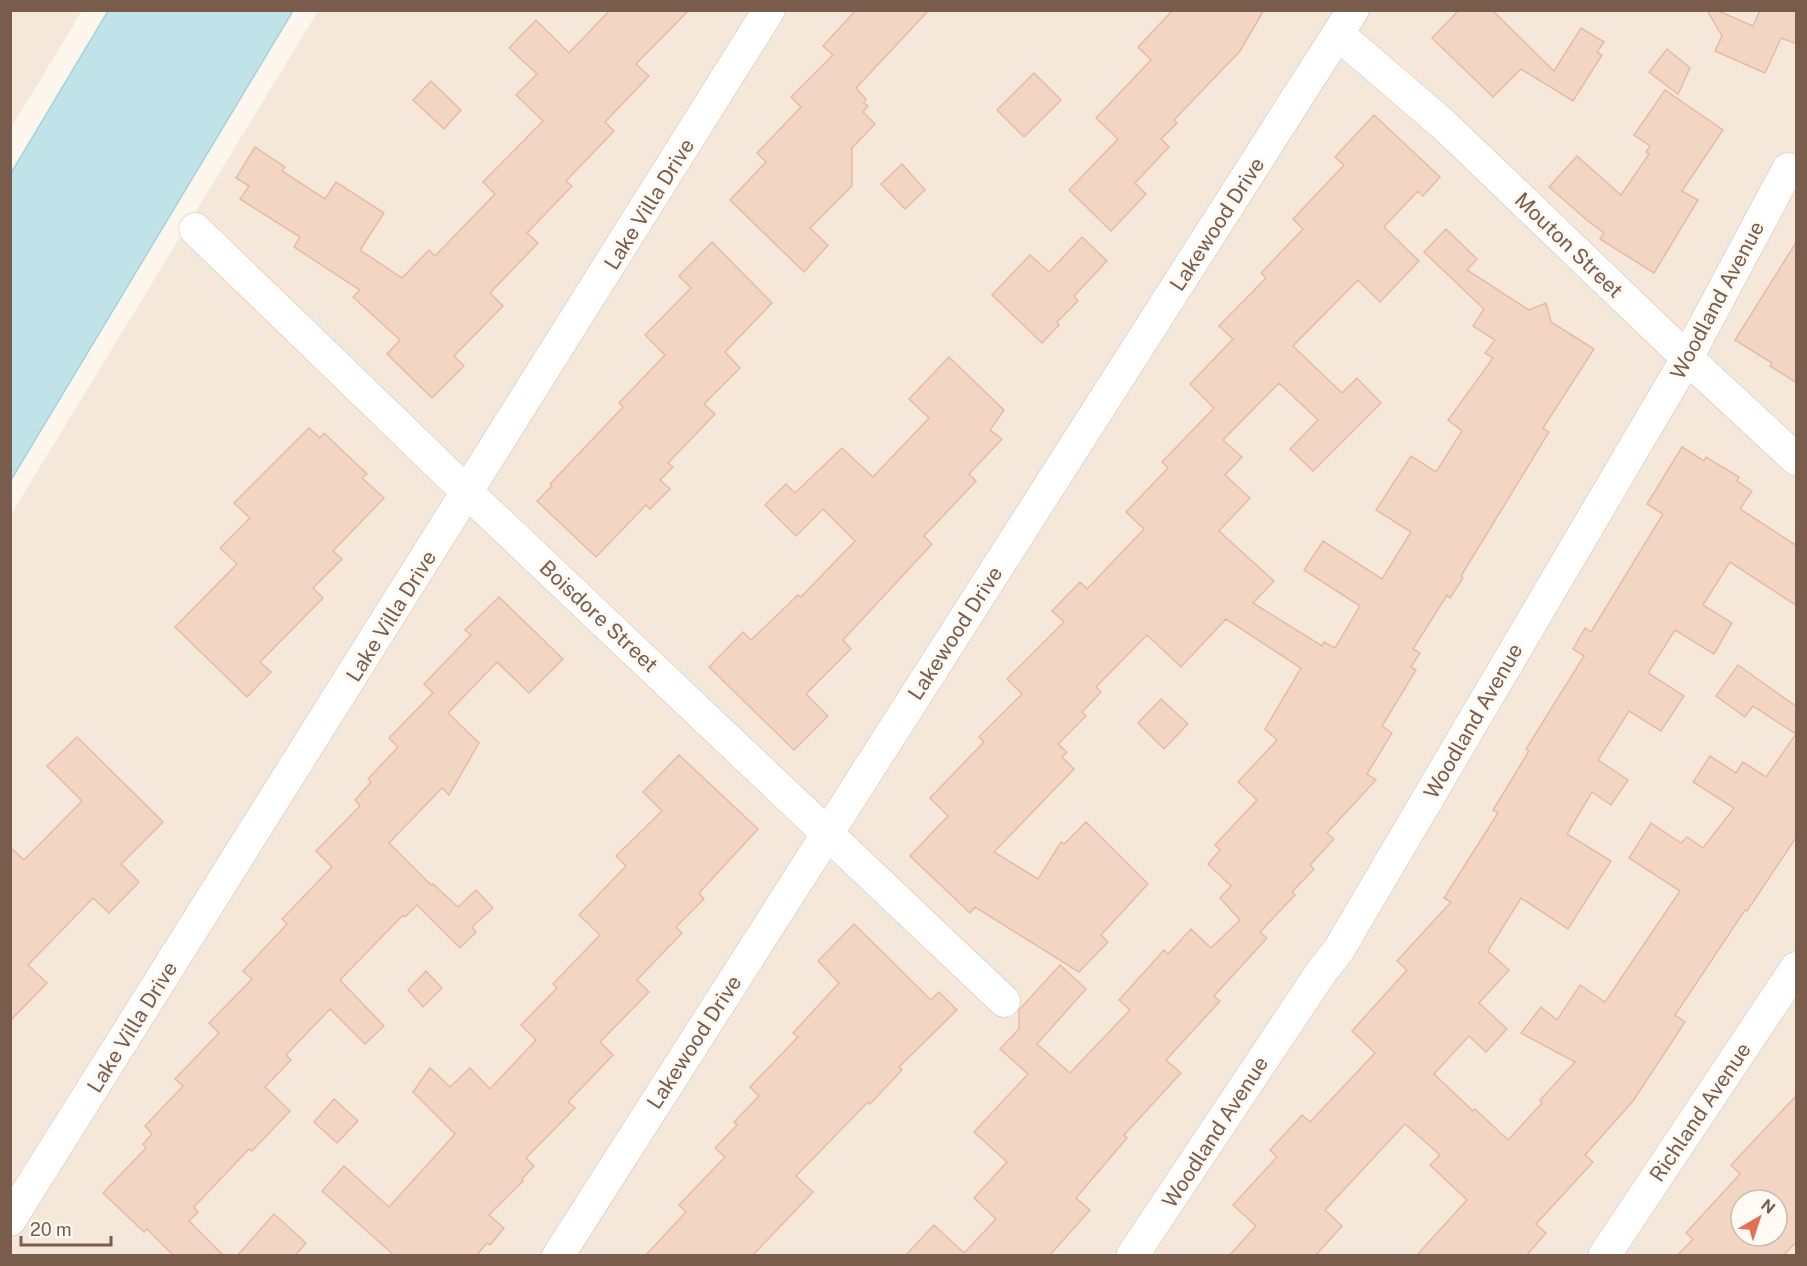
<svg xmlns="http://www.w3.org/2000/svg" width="1807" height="1266" font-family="'Public Sans',sans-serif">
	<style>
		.residential { fill: #f5e8da; fill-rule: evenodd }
		.water { fill: #bfe3e8; stroke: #a5d3da; stroke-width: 1.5 }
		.building { fill: #f3d5c3; stroke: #e6bba3; stroke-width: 1.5; fill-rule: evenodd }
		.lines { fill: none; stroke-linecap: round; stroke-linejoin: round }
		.street-casing { stroke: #d1beb0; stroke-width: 33 }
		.street { stroke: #fff; stroke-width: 32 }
		.labels { text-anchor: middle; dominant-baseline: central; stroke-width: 6; stroke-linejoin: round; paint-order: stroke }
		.street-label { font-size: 21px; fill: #7a5c4d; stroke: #fffaf3 }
	</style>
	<rect width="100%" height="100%" fill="#fdf6ec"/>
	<!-- residential -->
	<g class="residential">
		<path d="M 11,10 L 82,11 L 11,128 L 10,11 Z"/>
		<path d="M 318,11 L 1796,11 L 1796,1255 L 11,1255 L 10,516 ZM 1741,1200 L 1777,1200 L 1777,1236 L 1741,1236 Z"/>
	</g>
	<!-- water -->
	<path class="water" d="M 108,11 L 293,11 L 11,480 L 11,173 Z"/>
	<!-- building -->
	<g class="building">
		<path d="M 610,10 L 689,10 L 636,64 L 649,76 L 605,122 L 614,131 L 566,181 L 572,186 L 527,233 L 538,243 L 490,293 L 503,306 L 454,356 L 464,366 L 432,398 L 387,354 L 400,340 L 353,297 L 360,290 L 294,247 L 300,237 L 240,199 L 249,186 L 236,178 L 255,147 L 285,167 L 282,171 L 325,199 L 336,182 L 384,213 L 360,250 L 402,278 L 429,250 L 435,256 L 495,194 L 483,182 L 543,121 L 516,95 L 537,74 L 509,48 L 536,20 L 569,53 Z"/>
		<path d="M 856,10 L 929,10 L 856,88 L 866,99 L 864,103 L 868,106 L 863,112 L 875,124 L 852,148 L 852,186 L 810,228 L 828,245 L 804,272 L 730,200 L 766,162 L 757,153 L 801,107 L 791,97 L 833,55 L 823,46 Z"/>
		<path d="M 1173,10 L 1264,10 L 1240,51 L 1174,120 L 1177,123 L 1161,139 L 1169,147 L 1135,183 L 1146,194 L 1111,231 L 1069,190 L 1118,139 L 1096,118 L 1151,60 L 1138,47 Z"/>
		<path d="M 1459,10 L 1492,10 L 1554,71 L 1581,28 L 1604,42 L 1597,52 L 1602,55 L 1573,101 L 1521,69 L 1493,97 L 1432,38 Z"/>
		<path d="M 1707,10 L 1716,10 L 1753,26 L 1760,10 L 1797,10 L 1797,44 L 1781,38 L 1765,73 L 1715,51 L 1722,36 Z"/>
		<path d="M 1667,49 L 1690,68 L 1678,94 L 1649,72 Z"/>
		<path d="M 1034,73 L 1061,100 L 1024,137 L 997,110 Z"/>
		<path d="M 431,81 L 461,110 L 444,129 L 413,100 Z"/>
		<path d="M 1665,90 L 1723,130 L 1682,191 L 1698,200 L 1654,273 L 1600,239 L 1604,233 L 1588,221 L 1549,187 L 1577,156 L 1621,195 L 1649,154 L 1646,152 L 1650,146 L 1634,135 Z"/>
		<path d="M 1374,115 L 1440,177 L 1423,196 L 1418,191 L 1384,227 L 1419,261 L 1380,302 L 1358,280 L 1293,346 L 1342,393 L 1357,378 L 1381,403 L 1313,471 L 1290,449 L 1318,420 L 1279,383 L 1223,440 L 1242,457 L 1225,475 L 1250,498 L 1219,531 L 1274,581 L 1253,603 L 1322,646 L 1324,642 L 1335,648 L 1360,606 L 1304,570 L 1323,541 L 1382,579 L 1411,532 L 1376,510 L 1411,456 L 1436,472 L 1462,431 L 1448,420 L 1493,358 L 1485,353 L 1495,340 L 1473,326 L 1484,309 L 1424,252 L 1446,229 L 1477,259 L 1467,270 L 1529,310 L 1546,303 L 1551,322 L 1594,349 L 1543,428 L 1549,432 L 1461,576 L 1463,578 L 1450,598 L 1447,595 L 1413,649 L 1420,653 L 1411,667 L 1416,670 L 1382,726 L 1392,733 L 1367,774 L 1376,780 L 1327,833 L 1334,839 L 1310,865 L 1314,869 L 1292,892 L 1295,895 L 1260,932 L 1267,938 L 1214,996 L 1220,1001 L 1166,1060 L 1181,1073 L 1124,1135 L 1127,1138 L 1076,1198 L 1090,1210 L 1049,1256 L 905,1256 L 934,1225 L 964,1253 L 996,1219 L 974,1198 L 1007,1162 L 974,1132 L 1028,1074 L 1000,1049 L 1019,1029 L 1019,1010 L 1060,965 L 1086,989 L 1037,1044 L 1070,1073 L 1130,1010 L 1119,1000 L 1164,950 L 1168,954 L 1191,929 L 1211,948 L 1240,920 L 1220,898 L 1231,886 L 1208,864 L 1220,850 L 1215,845 L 1257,800 L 1238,782 L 1277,740 L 1265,729 L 1301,668 L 1226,619 L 1181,667 L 1147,635 L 1096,687 L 1101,692 L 1082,712 L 1086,716 L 1058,744 L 1067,752 L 1062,757 L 1074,769 L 994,852 L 1038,879 L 1061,842 L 1064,844 L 1086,822 L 1148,884 L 1101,935 L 1108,942 L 1079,972 L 975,907 L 970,913 L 910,856 L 948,816 L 930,798 L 984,742 L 979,737 L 1022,694 L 1007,679 L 1064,622 L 1052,611 L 1080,582 L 1087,589 L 1144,529 L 1126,512 L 1168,468 L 1162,462 L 1214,408 L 1190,384 L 1233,339 L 1219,326 L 1266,278 L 1261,273 L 1303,229 L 1293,219 L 1344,165 L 1335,157 Z"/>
		<path d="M 902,164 L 925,190 L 905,209 L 881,184 Z"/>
		<path d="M 1082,237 L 1107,261 L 1074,296 L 1078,301 L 1057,322 L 1059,325 L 1042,343 L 992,295 L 1030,255 L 1049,272 Z"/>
		<path d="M 1797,241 L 1797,383 L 1770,366 L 1772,363 L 1735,340 Z"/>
		<path d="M 712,242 L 772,303 L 725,352 L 740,368 L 704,404 L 715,414 L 668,463 L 673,467 L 660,480 L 670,489 L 650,509 L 646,505 L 596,557 L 537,501 L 552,486 L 550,484 L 623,407 L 619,403 L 665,355 L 645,335 L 691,288 L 679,276 Z"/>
		<path d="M 949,357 L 1004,410 L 990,430 L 1002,439 L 969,474 L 976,481 L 924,536 L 932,544 L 843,640 L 851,649 L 806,694 L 828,716 L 794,750 L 709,667 L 743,632 L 751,640 L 798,595 L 801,597 L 855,541 L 823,509 L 796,536 L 765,505 L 786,484 L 795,493 L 842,448 L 873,477 L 929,418 L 909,399 Z"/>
		<path d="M 309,428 L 320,438 L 324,433 L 367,474 L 362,478 L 384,498 L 333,551 L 342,559 L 313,588 L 323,598 L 260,662 L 271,672 L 247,697 L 175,627 L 237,564 L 220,548 L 250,518 L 234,503 Z"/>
		<path d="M 1682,447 L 1704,461 L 1706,457 L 1739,477 L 1737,481 L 1752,491 L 1740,509 L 1797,546 L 1797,606 L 1730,562 L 1703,605 L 1732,623 L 1714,654 L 1675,630 L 1648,673 L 1684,696 L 1661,731 L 1629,711 L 1598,760 L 1628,780 L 1611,805 L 1592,792 L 1567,834 L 1611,861 L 1568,929 L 1521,898 L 1488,951 L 1509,970 L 1479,1003 L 1507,1029 L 1486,1052 L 1469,1036 L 1434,1074 L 1473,1111 L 1475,1109 L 1508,1140 L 1542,1103 L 1540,1100 L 1575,1062 L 1521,1033 L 1541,1007 L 1557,1020 L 1580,985 L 1605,1002 L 1680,891 L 1629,858 L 1651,823 L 1681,843 L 1687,837 L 1703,848 L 1734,808 L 1693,782 L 1710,756 L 1736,773 L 1743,762 L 1766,777 L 1796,734 L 1753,706 L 1745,717 L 1716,696 L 1738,665 L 1797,707 L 1797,836 L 1747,911 L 1745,910 L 1675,1015 L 1685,1022 L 1633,1101 L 1585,1155 L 1593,1162 L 1536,1224 L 1546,1233 L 1526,1256 L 1416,1256 L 1467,1200 L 1430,1165 L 1440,1155 L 1405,1124 L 1325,1210 L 1342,1226 L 1315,1256 L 1229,1256 L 1256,1226 L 1233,1205 L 1277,1157 L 1270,1150 L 1302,1115 L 1310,1122 L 1375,1053 L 1352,1031 L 1407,970 L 1397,961 L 1451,902 L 1444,898 L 1498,813 L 1493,810 L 1529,751 L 1526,749 L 1584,656 L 1573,649 L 1585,628 L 1591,632 L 1663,514 L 1647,504 Z"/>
		<path d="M 499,597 L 563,659 L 529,693 L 497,662 L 448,713 L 479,743 L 449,795 L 442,788 L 389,843 L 431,885 L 433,884 L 458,907 L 476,890 L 493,908 L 472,927 L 476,932 L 460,948 L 417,905 L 405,917 L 403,915 L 340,980 L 384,1026 L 365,1044 L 330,1009 L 286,1055 L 291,1060 L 265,1087 L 290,1111 L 252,1151 L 249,1149 L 194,1207 L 198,1212 L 189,1221 L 224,1256 L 174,1256 L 147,1229 L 144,1232 L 103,1193 L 146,1148 L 143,1144 L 152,1134 L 145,1126 L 183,1086 L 175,1079 L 219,1033 L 209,1023 L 252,979 L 243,971 L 287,924 L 282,919 L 332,867 L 316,851 L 360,806 L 355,800 L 371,782 L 368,779 L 398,747 L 389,738 L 433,693 L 424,684 L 471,635 L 465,630 Z"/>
		<path d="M 1161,699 L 1188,724 L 1164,749 L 1138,723 Z"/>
		<path d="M 77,737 L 163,822 L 121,864 L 139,882 L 109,913 L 93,898 L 28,965 L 47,983 L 10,1021 L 10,847 L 24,860 L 82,801 L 47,766 Z"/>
		<path d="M 679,755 L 758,829 L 699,893 L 704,899 L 676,927 L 682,933 L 637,980 L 649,992 L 600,1042 L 613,1055 L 568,1102 L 575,1108 L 526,1158 L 534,1166 L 522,1179 L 523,1181 L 489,1215 L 504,1228 L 490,1245 L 487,1243 L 476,1256 L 395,1256 L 322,1191 L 344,1166 L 389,1207 L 455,1134 L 413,1092 L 430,1068 L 450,1087 L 470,1068 L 490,1089 L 536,1040 L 521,1025 L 557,988 L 553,984 L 600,935 L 579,915 L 626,866 L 616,856 L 662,811 L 643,792 Z"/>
		<path d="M 854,924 L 931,1000 L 939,992 L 957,1010 L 899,1067 L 902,1070 L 870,1104 L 868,1102 L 796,1176 L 813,1192 L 752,1256 L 645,1256 L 686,1212 L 679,1205 L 725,1157 L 715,1148 L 737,1125 L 734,1122 L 759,1096 L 750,1087 L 798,1037 L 793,1033 L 839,983 L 818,961 Z"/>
		<path d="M 426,971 L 442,988 L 423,1007 L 408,990 Z"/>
		<path d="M 1797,1095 L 1797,1241 L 1783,1256 L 1677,1256 L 1693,1239 L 1686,1233 L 1740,1174 L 1731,1165 ZM 1741,1200 L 1777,1200 L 1777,1236 L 1741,1236 Z"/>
		<path d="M 334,1099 L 358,1121 L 337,1143 L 314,1122 Z"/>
		<path d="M 274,1214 L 306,1243 L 295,1256 L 237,1256 Z"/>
	</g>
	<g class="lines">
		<!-- street casing -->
		<g class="street-casing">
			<g id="street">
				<path d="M 1338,34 L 1444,125 L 1687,358 L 1796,459"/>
				<path d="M 195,229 L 468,493 L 1004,1001"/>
				<path d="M 10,1220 L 769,10"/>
				<path d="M 558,1256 L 1353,10"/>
				<path d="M 1132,1256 L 1322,971 L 1338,951 L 1687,358 L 1788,169 L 1796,173"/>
				<path d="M 1604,1256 L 1796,968"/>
			</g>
		</g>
		<!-- street -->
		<use href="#street" class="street"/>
	</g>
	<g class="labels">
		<!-- street labels -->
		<g class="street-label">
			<text transform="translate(649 204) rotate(-58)">Lake Villa Drive</text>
			<text transform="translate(1217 224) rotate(-57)">Lakewood Drive</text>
			<text transform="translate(1569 245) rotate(44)">Mouton Street</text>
			<text transform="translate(1717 300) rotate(-62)">Woodland Avenue</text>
			<text transform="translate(391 616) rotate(-58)">Lake Villa Drive</text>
			<text transform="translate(599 616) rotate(43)">Boisdore Street</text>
			<text transform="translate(955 633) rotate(-57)">Lakewood Drive</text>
			<text transform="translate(1473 721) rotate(-60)">Woodland Avenue</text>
			<text transform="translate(132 1027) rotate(-58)">Lake Villa Drive</text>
			<text transform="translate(694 1042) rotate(-57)">Lakewood Drive</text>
			<text transform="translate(1700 1112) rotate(-56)">Richland Avenue</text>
			<text transform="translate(1215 1132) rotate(-57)">Woodland Avenue</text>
		</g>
	</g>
	<!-- border -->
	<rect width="1807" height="1266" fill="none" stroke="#7a5c4d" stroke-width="24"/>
	<!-- north arrow -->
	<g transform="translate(1759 1218) rotate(39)"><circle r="28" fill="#fffaf3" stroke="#cabbb1" stroke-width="1.5"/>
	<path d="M0-4.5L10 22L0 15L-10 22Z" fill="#e76f51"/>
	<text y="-9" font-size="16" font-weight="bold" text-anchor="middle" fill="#7a5c4d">N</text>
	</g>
	<!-- scale -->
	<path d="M21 1236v9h90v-9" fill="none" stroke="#7a5c4d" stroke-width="3"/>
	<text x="30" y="1236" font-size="18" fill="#7a5c4d" stroke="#fffaf3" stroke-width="4.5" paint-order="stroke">20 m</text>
</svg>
